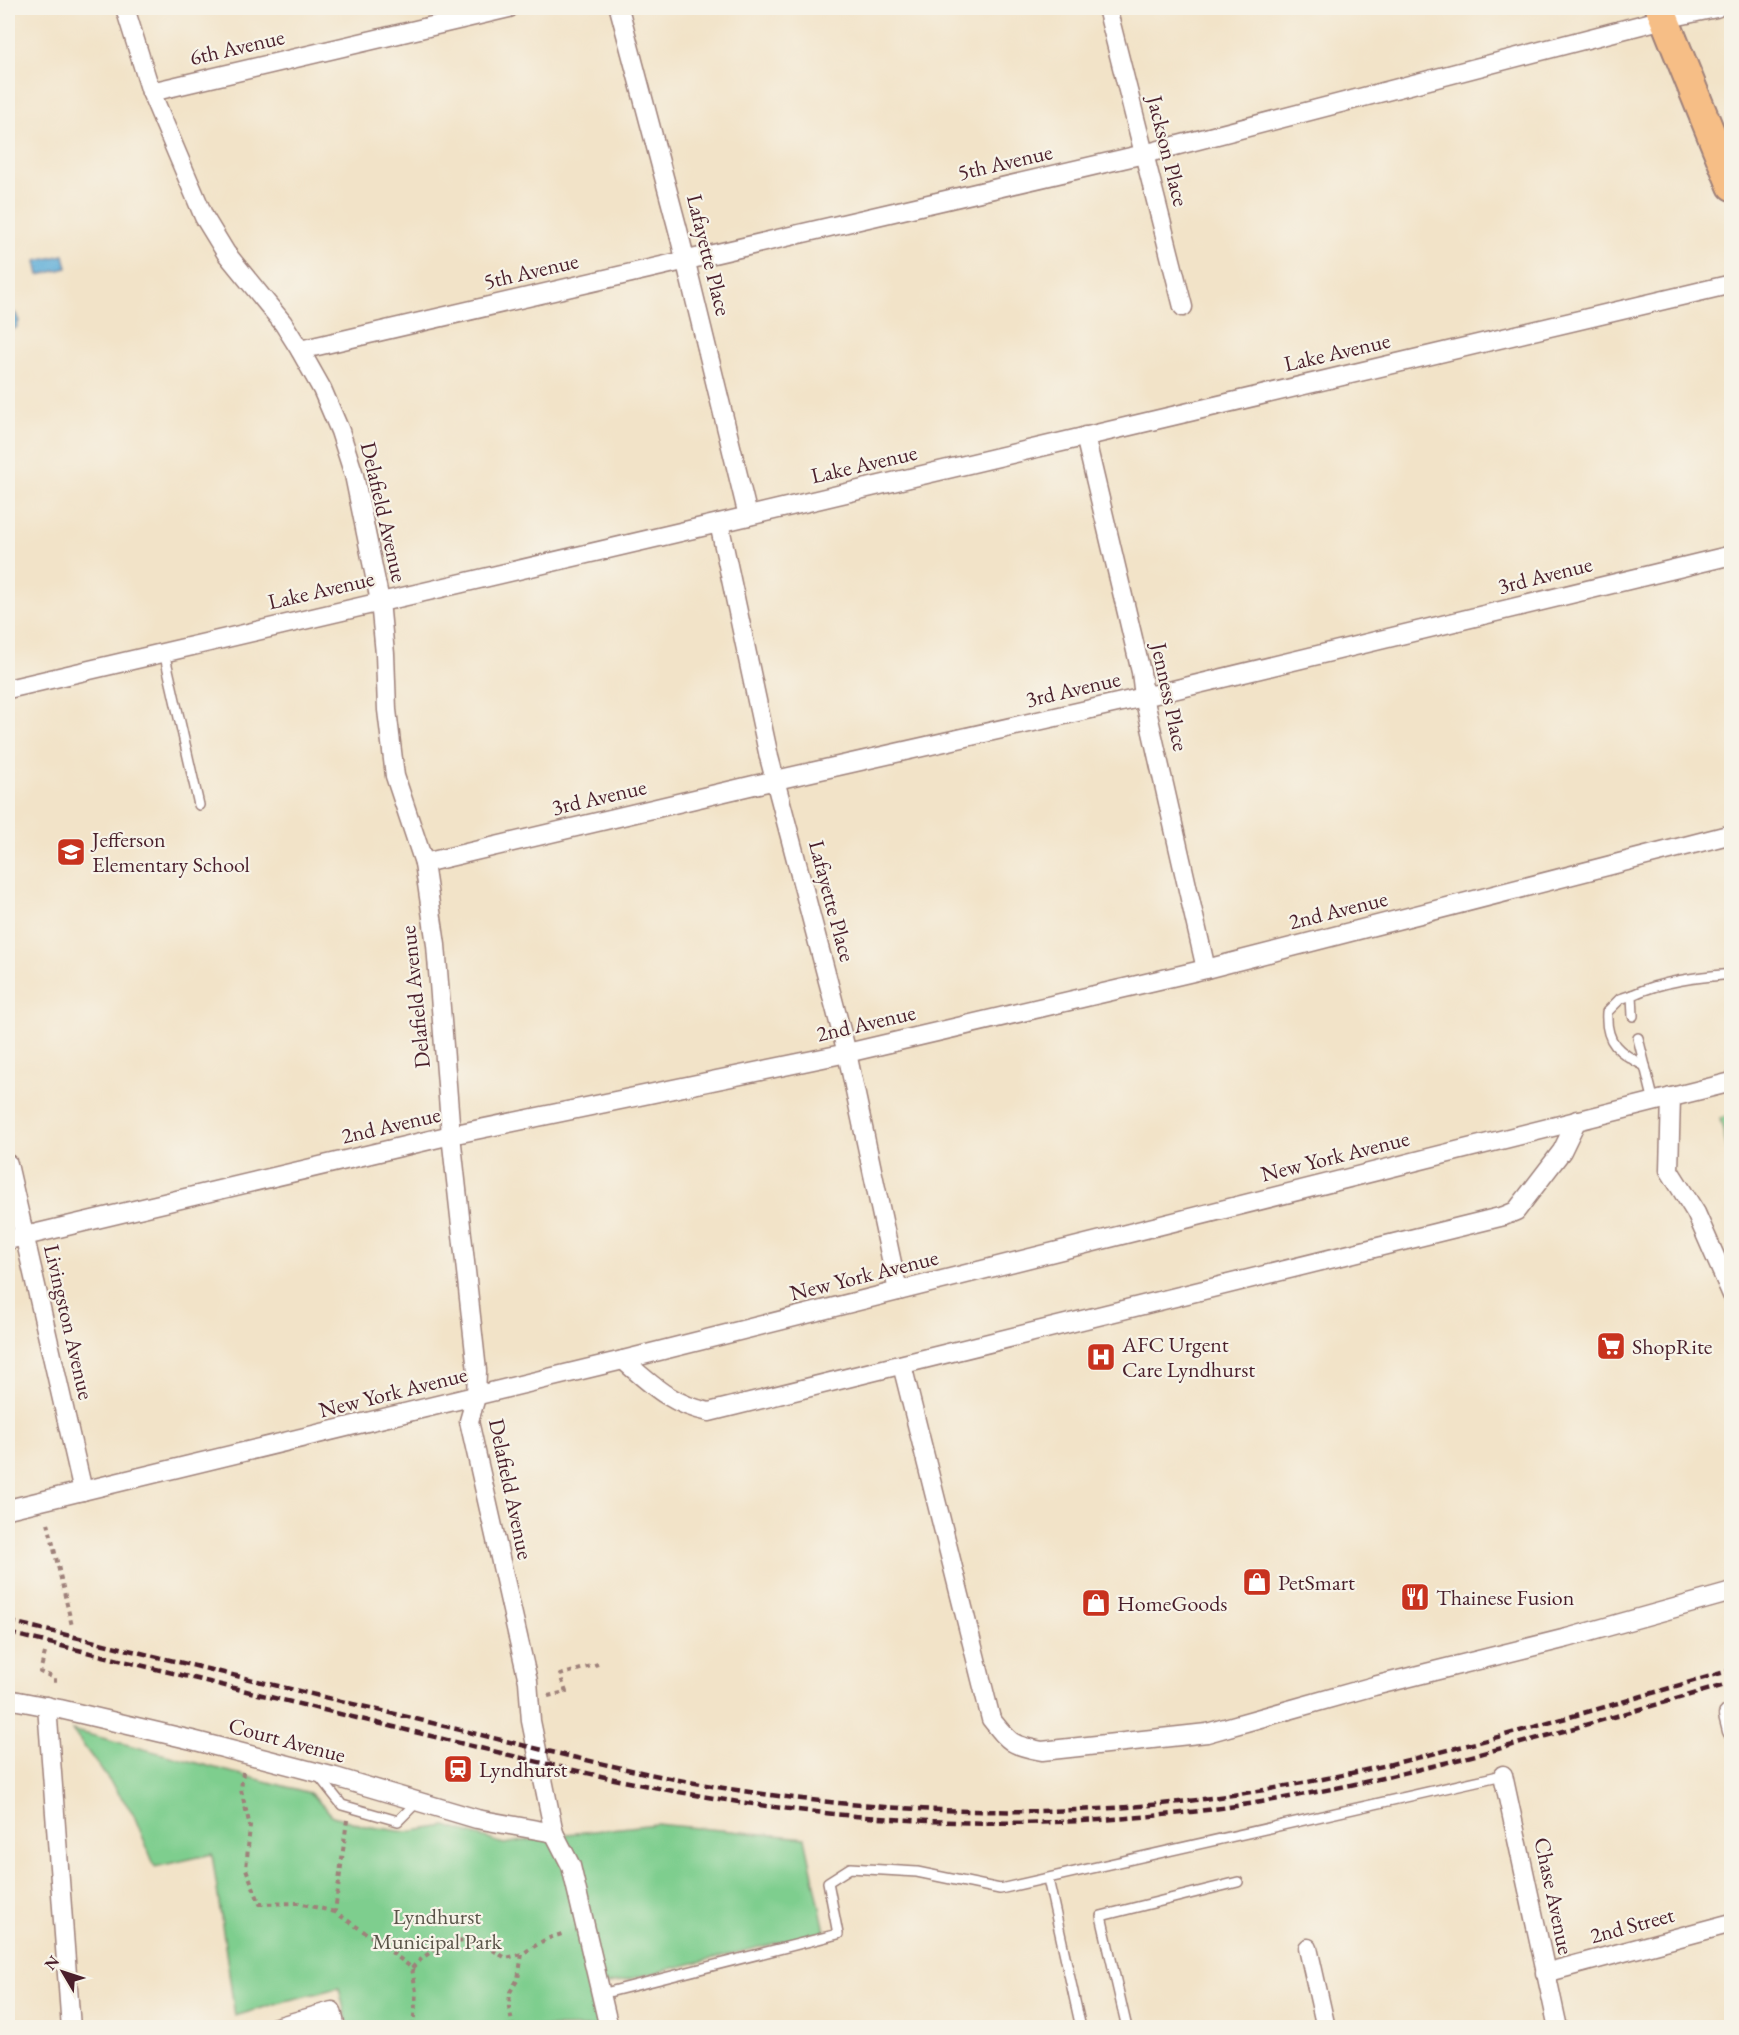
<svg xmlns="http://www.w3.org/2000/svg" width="1739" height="2035" font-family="'EB Garamond',serif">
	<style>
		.green { fill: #7ece8e; stroke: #64765c; stroke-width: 1.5 }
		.water { fill: #5eaed8; stroke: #546682; stroke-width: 1.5 }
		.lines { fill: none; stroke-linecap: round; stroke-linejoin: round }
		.lane-casing { stroke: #9e817a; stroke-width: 12 }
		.street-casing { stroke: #9e817a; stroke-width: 21 }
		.primary-casing { stroke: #9e817a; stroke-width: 32 }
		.path { stroke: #9e817a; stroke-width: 4; stroke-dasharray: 4.5 4.5; stroke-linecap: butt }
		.lane { stroke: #fff; stroke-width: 9 }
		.street { stroke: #fff; stroke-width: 18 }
		.primary { stroke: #f6be86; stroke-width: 28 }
		.rail { stroke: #4a1f2b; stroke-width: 4.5; stroke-dasharray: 9 4.5; stroke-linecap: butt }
		.labels { text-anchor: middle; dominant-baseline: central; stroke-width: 4.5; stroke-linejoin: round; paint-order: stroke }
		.street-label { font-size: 22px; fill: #4a1f2b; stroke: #f7f3e8 }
		.poi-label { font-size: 22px; fill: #4a1f2b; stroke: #f7f3e8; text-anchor: start }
		.park-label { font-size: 22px; fill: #5a5449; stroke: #f7f3e8 }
	</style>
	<rect width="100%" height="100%" fill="#f7f3e8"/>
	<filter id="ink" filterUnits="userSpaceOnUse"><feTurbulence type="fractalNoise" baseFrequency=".0167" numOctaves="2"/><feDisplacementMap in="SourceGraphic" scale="12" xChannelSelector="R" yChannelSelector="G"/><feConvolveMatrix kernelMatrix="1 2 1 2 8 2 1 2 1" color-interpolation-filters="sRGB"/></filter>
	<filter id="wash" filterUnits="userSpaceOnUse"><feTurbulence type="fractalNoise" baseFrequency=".008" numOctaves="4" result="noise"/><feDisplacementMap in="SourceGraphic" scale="24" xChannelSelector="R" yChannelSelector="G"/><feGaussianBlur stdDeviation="1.35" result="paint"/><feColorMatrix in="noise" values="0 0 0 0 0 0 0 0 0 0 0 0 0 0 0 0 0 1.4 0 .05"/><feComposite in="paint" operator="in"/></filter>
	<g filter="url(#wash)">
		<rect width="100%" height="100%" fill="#f2e3c8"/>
		<!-- green -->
		<g class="green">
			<path d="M 1731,1115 L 1732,1115 L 1731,1166 L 1720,1118 Z"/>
			<path d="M 72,1730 L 310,1793 L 333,1816 L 365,1826 L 407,1832 L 446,1826 L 504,1844 L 567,1834 L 656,1824 L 805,1838 L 825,1931 L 601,1986 L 610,2027 L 348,2027 L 339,1988 L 285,2001 L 235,2016 L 212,1854 L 155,1867 L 133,1813 Z"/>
		</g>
		<!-- water -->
		<g class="water">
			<path d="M 64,255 L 67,268 L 39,275 L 36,261 Z"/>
			<path d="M 8,309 L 16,314 L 19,321 L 16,328 L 8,332 Z"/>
		</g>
	</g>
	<g filter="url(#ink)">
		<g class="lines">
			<!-- lane casing -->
			<g class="lane-casing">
				<g id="lane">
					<path d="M 164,652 L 199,805"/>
					<path d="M 1632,995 L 1620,999 L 1607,1012 C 1605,1043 1619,1053 1645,1066"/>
					<path d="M 1633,1016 L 1632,995 C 1662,981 1698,977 1732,974"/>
					<path d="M 1638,1038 L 1654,1102"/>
					<path d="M 318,1775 L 342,1805 L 398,1821 L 417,1802"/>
					<path d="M 1048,1879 L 1081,2028"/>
					<path d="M 601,1994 L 838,1934 L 828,1882 L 850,1868 L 917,1872 L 1000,1889 L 1503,1775"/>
					<path d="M 1127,2028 L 1101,1916 L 1238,1882"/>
				</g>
			</g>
			<!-- street casing -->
			<g class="street-casing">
				<g id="street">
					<path d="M 125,8 L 151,92 L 204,217 L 226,253 L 283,323 L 300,350 L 322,389 L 340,431 L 354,475 L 380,601 L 385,654 L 387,710 L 395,776 L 424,863 L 436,945 L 451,1135 L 477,1371 L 476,1397 L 469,1421 L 528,1681 L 531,1721 L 554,1833 L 571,1866 L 609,2028"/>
					<path d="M 619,8 L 678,230 L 748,516"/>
					<path d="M 1107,8 L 1183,307"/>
					<path d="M 151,92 L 509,8"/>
					<path d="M 300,350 L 1144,154 L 1664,19 L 1716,8"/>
					<path d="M 1085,436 L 1141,672 L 1144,697 L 1206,969"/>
					<path d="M 719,523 L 769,757 L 847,1053 L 898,1291"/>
					<path d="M 8,689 L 719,523 L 1732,284"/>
					<path d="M 424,863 L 754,785 L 1144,697 L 1732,555"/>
					<path d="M 1671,1097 L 1669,1170 L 1696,1213 L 1732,1295"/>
					<path d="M 8,1164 L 83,1491"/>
					<path d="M 8,1240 L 451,1135 L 847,1053 L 1206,969 L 1732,834"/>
					<path d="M 623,1360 C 652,1385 670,1404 709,1412 L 1504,1216 L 1516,1211 L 1562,1151 L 1577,1120"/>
					<path d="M 902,1365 L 991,1719 C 1010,1743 1011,1745 1042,1751 L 1207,1733 L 1374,1686 L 1567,1638 L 1732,1592"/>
					<path d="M 8,1509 L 623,1360 L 1732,1082"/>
					<path d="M 8,1699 L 60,1709 L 192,1740 L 335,1777 L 477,1819 L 554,1833"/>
					<path d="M 47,1706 L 71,2028"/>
					<path d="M 1728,1715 L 1732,1731"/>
					<path d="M 1503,1775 L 1558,2028"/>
					<path d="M 1308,1948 L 1326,2028"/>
					<path d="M 1545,1973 L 1732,1923"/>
					<path d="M 273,2028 L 332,2011 L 336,2028"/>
				</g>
			</g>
			<!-- primary casing -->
			<g class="primary-casing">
				<path id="primary" d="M 1660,8 L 1732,186"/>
			</g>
			<!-- path -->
			<g class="path">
				<path d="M 48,1523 L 72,1626"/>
				<path d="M 45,1653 L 40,1672 L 55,1678 L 55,1686"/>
				<path d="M 548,1696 L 566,1692 L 560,1675 L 598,1664"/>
				<path d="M 243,1772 L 241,1790 L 250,1826 L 246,1869 L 260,1904 L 299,1903 L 335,1912"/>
				<path d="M 347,1820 L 335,1912 L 372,1937 L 412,1968 L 416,1992 L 413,2028"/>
				<path d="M 412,1968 C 428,1950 456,1935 480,1944 C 489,1947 497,1953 506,1958 L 522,1954"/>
				<path d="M 513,2028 L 509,2007 L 510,1992 L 518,1979 L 522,1954 L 546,1939 L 562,1934"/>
			</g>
			<!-- lane -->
			<use href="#lane" class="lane"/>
			<!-- street -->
			<use href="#street" class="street"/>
			<!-- primary -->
			<use href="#primary" class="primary"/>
			<!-- rail -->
			<g class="rail">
				<path d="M 8,1621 C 142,1653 277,1686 412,1718 C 501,1740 589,1762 679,1780 C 826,1808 979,1818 1128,1807 C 1335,1791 1533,1727 1732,1670"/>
				<path d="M 8,1633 C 137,1664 265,1696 394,1727 C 489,1750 583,1774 679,1792 C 827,1819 979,1830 1128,1818 C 1335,1803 1533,1739 1732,1683"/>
			</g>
		</g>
	</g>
	<!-- icons -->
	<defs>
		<g id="school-square" transform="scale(1.5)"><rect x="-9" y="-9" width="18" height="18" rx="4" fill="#c8321e" stroke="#f7f3e8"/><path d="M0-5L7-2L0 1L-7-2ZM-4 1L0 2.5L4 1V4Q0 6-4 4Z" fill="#fff"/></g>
		<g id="supermarket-square" transform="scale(1.5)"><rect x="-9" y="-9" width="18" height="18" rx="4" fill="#c8321e" stroke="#f7f3e8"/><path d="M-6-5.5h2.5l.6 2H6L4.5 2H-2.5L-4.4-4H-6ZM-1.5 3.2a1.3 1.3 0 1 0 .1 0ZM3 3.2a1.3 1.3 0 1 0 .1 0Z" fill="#fff"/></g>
		<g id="hospital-square" transform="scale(1.5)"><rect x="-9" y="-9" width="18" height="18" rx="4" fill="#c8321e" stroke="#f7f3e8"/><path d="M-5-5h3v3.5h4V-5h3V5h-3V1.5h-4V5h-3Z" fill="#fff"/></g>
		<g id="shop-square" transform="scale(1.5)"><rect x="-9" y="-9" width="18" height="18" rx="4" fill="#c8321e" stroke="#f7f3e8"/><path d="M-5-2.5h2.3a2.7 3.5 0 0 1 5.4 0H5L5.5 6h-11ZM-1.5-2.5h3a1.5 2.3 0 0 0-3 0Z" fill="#fff"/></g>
		<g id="restaurant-square" transform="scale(1.5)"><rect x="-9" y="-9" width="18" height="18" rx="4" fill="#c8321e" stroke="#f7f3e8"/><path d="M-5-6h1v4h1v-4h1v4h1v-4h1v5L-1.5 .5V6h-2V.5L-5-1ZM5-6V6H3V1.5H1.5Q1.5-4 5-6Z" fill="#fff"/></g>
		<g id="station-square" transform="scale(1.5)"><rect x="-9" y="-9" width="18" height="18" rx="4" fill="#c8321e" stroke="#f7f3e8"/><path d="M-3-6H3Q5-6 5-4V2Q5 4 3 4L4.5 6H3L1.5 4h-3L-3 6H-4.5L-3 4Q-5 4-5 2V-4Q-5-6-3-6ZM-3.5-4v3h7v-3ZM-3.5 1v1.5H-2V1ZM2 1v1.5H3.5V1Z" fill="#fff"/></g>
	</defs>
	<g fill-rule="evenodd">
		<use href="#school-square" x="71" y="852"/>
		<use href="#supermarket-square" x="1611" y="1346"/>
		<use href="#hospital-square" x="1101" y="1357"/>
		<use href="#shop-square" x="1257" y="1582"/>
		<use href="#restaurant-square" x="1415" y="1597"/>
		<use href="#shop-square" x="1096" y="1603"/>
		<use href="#station-square" x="458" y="1769"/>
	</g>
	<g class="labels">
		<!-- street labels -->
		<g class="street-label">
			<text transform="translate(237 47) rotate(-13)">6th Avenue</text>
			<text transform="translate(1168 151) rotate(76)">Jackson Place</text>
			<text transform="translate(1005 162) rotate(-13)">5th Avenue</text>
			<text transform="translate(709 255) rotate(76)">Lafayette Place</text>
			<text transform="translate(531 271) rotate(-13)">5th Avenue</text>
			<text transform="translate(1337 352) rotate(-13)">Lake Avenue</text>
			<text transform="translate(864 464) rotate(-13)">Lake Avenue</text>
			<text transform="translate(384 512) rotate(77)">Delafield Avenue</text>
			<text transform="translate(1545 575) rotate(-14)">3rd Avenue</text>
			<text transform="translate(321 590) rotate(-13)">Lake Avenue</text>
			<text transform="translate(1073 689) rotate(-13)">3rd Avenue</text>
			<text transform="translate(1170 697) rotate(78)">Jenness Place</text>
			<text transform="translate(599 797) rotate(-13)">3rd Avenue</text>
			<text transform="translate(832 901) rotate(75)">Lafayette Place</text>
			<text transform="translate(1338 910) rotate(-14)">2nd Avenue</text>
			<text transform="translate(415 997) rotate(-96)">Delafield Avenue</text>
			<text transform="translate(866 1023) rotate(-13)">2nd Avenue</text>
			<text transform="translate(391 1125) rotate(-13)">2nd Avenue</text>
			<text transform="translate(1335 1156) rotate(-14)">New York Avenue</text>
			<text transform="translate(864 1275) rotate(-14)">New York Avenue</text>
			<text transform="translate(69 1322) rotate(77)">Livingston Avenue</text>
			<text transform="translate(393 1392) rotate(-14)">New York Avenue</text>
			<text transform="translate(511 1489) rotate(78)">Delafield Avenue</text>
			<text transform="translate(287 1740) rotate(15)">Court Avenue</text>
			<text transform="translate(1554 1896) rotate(78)">Chase Avenue</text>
			<text transform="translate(1632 1925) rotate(-15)">2nd Street</text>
		</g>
		<!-- poi labels -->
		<g class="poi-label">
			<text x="92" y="839">Jefferson<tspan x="92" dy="25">Elementary School</tspan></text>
			<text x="1122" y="1344">AFC Urgent<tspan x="1122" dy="25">Care Lyndhurst</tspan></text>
			<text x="1632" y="1346">ShopRite</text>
			<text x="1278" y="1582">PetSmart</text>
			<text x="1436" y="1597">Thainese Fusion</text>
			<text x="1117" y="1603">HomeGoods</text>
			<text x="479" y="1769">Lyndhurst</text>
		</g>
		<!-- park labels -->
		<g class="park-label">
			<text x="437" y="1916">Lyndhurst<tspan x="437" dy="25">Municipal Park</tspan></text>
		</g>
	</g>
	<!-- margin -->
	<rect width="1739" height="2035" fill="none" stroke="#f7f3e8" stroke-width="30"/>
	<!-- north arrow -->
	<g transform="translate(63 1972) rotate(309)" stroke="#f7f3e8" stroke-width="4.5" paint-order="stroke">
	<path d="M0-4.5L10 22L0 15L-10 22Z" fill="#4a1f2b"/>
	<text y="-9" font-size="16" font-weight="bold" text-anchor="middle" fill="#4a1f2b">N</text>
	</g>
</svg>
